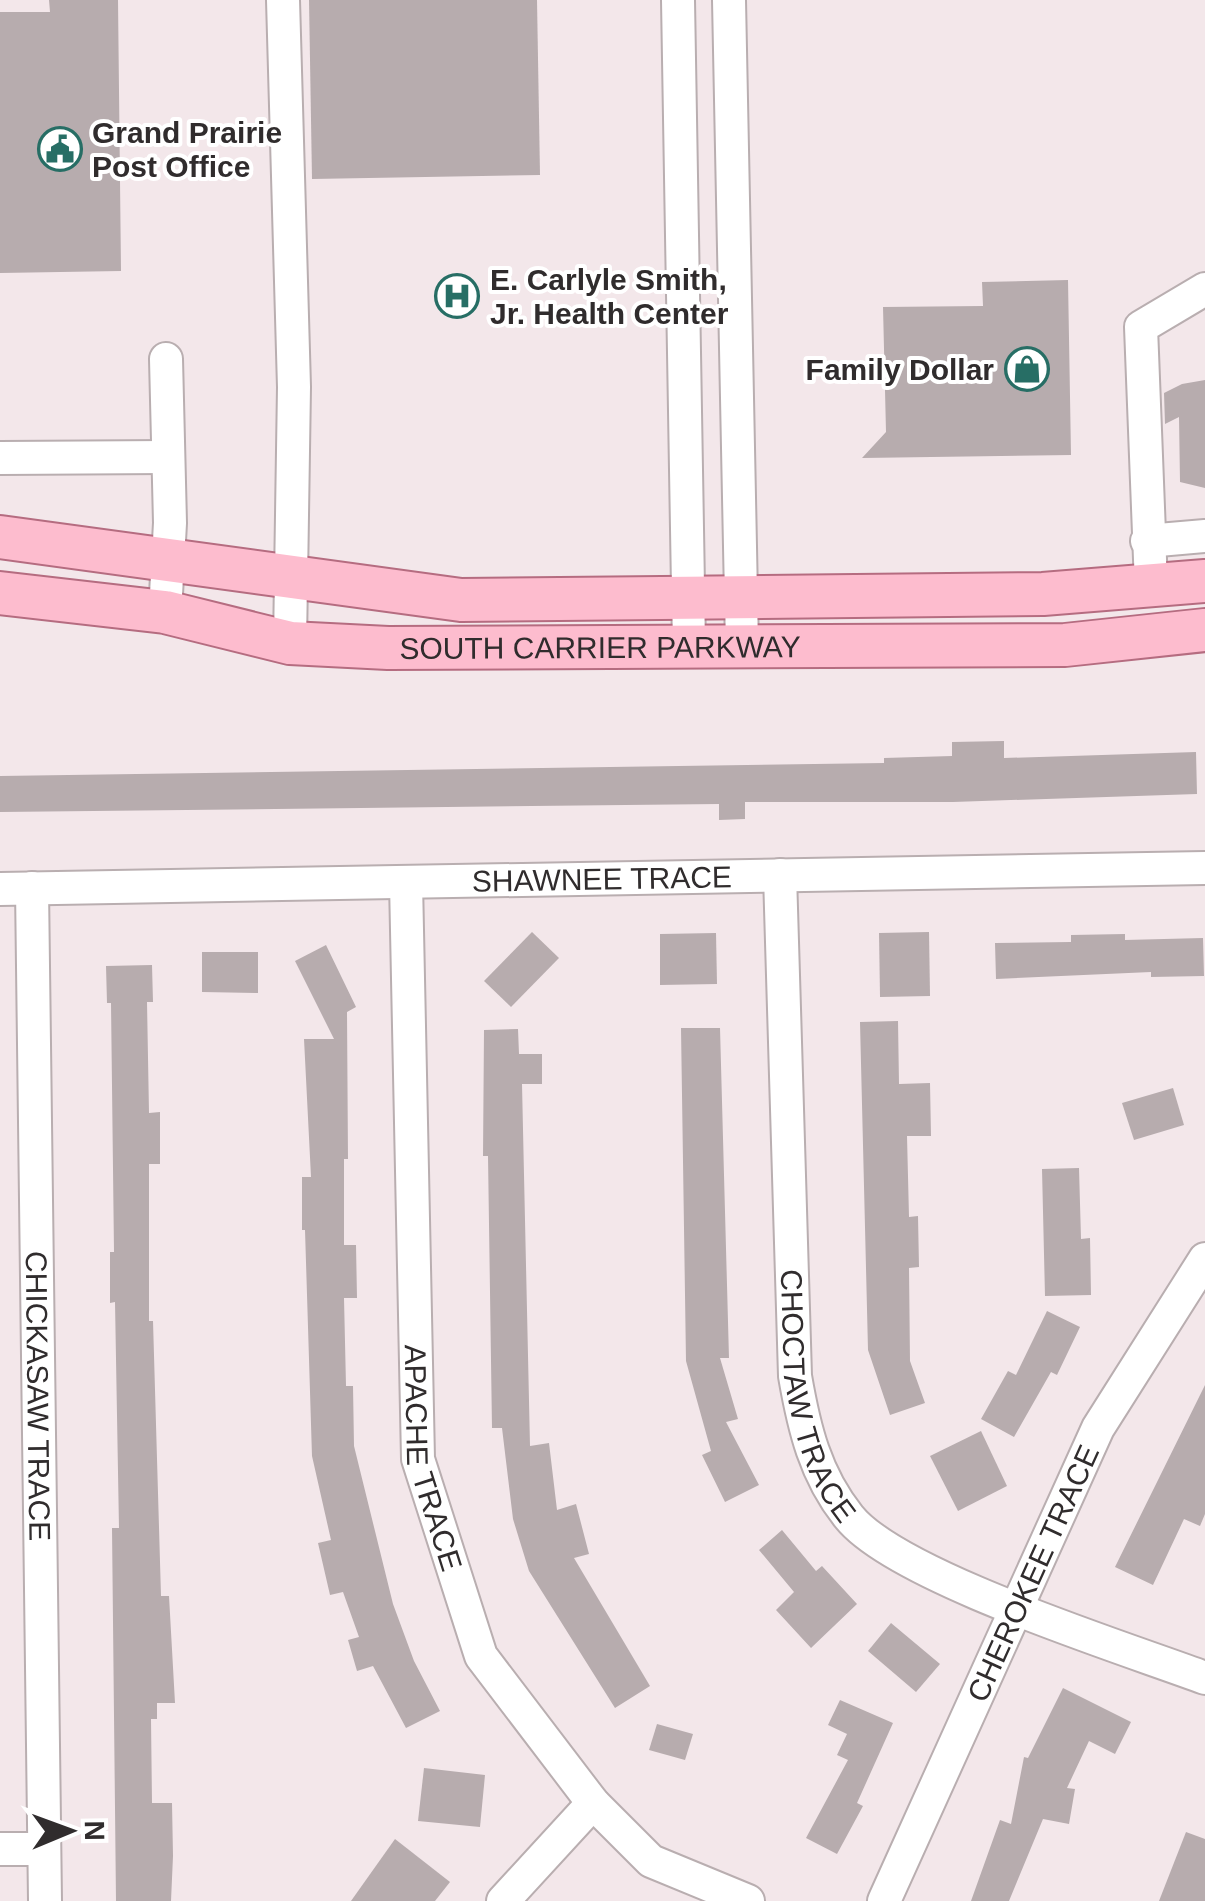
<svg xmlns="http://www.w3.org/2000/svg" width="1205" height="1901" font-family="Helvetica,sans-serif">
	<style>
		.building { fill: #b7acae }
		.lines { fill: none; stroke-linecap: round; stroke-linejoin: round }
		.minor-casing { stroke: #b9aeb0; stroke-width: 36 }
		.major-casing { stroke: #b56c80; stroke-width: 46 }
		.minor { stroke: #fff; stroke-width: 32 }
		.major { stroke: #fdbcce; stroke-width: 42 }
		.labels { text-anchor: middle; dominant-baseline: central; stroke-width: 8; stroke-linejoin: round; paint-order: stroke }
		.poi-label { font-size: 30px; font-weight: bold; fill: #302c2d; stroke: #fff; text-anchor: start }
		.street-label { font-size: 30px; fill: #302c2d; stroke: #fff }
	</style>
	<rect width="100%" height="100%" fill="#f3e7ea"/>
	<!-- building -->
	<g class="building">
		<path d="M 49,0 L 118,0 L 121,271 L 0,273 L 0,12 L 50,12 Z"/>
		<path d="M 309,0 L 537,0 L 540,175 L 312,179 Z"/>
		<path d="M 1068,280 L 1071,455 L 862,458 L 886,432 L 883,307 L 983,306 L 982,282 Z"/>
		<path d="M 1205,380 L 1205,488 L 1180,482 L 1179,417 L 1165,424 L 1164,393 L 1182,384 Z"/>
		<path d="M 1004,741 L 1004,758 L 1196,752 L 1197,794 L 953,802 L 745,802 L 745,819 L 719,820 L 719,804 L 0,812 L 0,776 L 884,763 L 884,758 L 952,756 L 952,742 Z"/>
		<path d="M 532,932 L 559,958 L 511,1007 L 484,981 Z"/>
		<path d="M 929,932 L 930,996 L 880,997 L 879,933 Z"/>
		<path d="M 716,933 L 717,984 L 660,985 L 660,934 Z"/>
		<path d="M 1125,934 L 1125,940 L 1203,938 L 1204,976 L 1151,977 L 1151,972 L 996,979 L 995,943 L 1071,942 L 1071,935 Z"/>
		<path d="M 326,945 L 356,1007 L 347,1012 L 348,1159 L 344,1159 L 344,1245 L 356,1245 L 357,1298 L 344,1298 L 346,1386 L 353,1386 L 354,1446 L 393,1604 L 414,1661 L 440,1711 L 406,1728 L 373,1666 L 357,1671 L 348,1640 L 359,1637 L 343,1592 L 330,1595 L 318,1543 L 331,1540 L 312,1456 L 305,1230 L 302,1230 L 302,1177 L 311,1177 L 304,1039 L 334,1039 L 295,961 Z"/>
		<path d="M 202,952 L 258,952 L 258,993 L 202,992 Z"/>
		<path d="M 152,965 L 153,1002 L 147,1002 L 149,1113 L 160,1112 L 160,1164 L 149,1164 L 149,1321 L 153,1321 L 161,1596 L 169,1596 L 175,1703 L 157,1703 L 157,1719 L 151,1719 L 152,1803 L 172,1803 L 173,1856 L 171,1901 L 116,1901 L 112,1528 L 119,1528 L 115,1302 L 110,1303 L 110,1252 L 114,1252 L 111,1003 L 107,1003 L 106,966 Z"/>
		<path d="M 898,1021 L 899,1084 L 930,1083 L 931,1136 L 907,1136 L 909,1217 L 918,1216 L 919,1267 L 909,1268 L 910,1361 L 925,1403 L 890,1415 L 868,1350 L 860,1022 Z"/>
		<path d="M 681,1028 L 720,1028 L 729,1358 L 720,1358 L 738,1419 L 726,1422 L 759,1485 L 725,1502 L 702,1455 L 711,1451 L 686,1361 Z"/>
		<path d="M 518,1029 L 519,1054 L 542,1054 L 542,1084 L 522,1084 L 530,1446 L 549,1443 L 557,1510 L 576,1504 L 589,1554 L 574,1558 L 650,1686 L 615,1708 L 529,1571 L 513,1519 L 502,1428 L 492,1428 L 488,1156 L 483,1156 L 484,1030 Z"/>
		<path d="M 1173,1088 L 1184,1125 L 1134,1140 L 1122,1103 Z"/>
		<path d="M 1079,1168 L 1081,1239 L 1090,1238 L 1091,1295 L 1045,1296 L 1042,1169 Z"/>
		<path d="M 1047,1311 L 1080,1327 L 1057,1375 L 1051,1372 L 1014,1437 L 981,1419 L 1008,1371 L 1016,1375 Z"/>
		<path d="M 1205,1385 L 1205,1514 L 1200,1526 L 1184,1519 L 1153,1585 L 1115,1567 Z"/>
		<path d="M 981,1431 L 1007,1486 L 958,1511 L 930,1456 Z"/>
		<path d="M 782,1530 L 816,1571 L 822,1566 L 857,1604 L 811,1648 L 776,1610 L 794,1592 L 759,1550 Z"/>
		<path d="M 891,1623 L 940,1664 L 916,1692 L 868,1651 Z"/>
		<path d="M 1063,1688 L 1131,1722 L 1115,1754 L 1089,1741 L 1067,1788 L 1075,1789 L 1069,1824 L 1043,1819 L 1009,1901 L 971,1901 L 1000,1820 L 1011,1824 L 1024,1757 L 1028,1758 Z"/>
		<path d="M 840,1700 L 893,1723 L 857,1803 L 863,1806 L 837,1854 L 806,1838 L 848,1760 L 837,1755 L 847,1734 L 828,1725 Z"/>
		<path d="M 657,1724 L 693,1734 L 685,1760 L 649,1750 Z"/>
		<path d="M 424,1768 L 485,1775 L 480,1827 L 418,1821 Z"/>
		<path d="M 1186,1832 L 1205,1839 L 1205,1901 L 1159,1901 Z"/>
		<path d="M 395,1839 L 450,1882 L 435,1901 L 351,1901 Z"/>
	</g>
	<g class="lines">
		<!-- minor casing -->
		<g class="minor-casing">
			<g id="minor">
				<path d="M 283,0 L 294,387 L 290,643"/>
				<path d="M 678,0 L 689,646"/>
				<path d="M 729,0 L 742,646"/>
				<path d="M 0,458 L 168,457"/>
				<path d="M 1147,541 L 1205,536"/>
				<path d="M 1151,585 L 1141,327 L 1205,289"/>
				<path d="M 165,612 L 170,523 L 166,359"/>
				<path id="s1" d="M 780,875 L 795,1376 C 804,1428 815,1475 849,1517 C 897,1577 1125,1648 1205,1678"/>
				<path id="s2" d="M 406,882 L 418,1459 L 481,1656 L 593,1803 L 651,1861 L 748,1901"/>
				<path id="s3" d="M 32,888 L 45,1901"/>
				<path id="s4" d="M 0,889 L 1205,868"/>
				<path d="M 0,1849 L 44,1849"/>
				<path d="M 503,1901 L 593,1803"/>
				<path id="s5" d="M 884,1901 L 1098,1428 L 1205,1259"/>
			</g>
		</g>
		<!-- major casing -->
		<g class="major-casing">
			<g id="major">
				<path d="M 0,537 L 461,600 L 1043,594 L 1205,581"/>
				<path id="s6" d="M 0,593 L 165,612 L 290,643 L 388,648 L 1065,645 L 1205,630"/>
			</g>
		</g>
		<!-- minor -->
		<use href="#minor" class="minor"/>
		<!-- major -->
		<use href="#major" class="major"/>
	</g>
	<!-- icons -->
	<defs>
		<g id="civic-ring" transform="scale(2.25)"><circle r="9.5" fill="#fff" stroke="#276e65" stroke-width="1.5"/><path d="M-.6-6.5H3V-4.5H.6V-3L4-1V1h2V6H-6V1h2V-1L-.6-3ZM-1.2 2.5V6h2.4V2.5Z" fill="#276e65"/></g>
		<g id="hospital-ring" transform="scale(2.25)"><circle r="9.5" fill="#fff" stroke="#276e65" stroke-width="1.5"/><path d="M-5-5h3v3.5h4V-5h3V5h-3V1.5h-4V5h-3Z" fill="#276e65"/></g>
		<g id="shop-ring" transform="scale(2.25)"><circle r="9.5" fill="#fff" stroke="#276e65" stroke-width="1.5"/><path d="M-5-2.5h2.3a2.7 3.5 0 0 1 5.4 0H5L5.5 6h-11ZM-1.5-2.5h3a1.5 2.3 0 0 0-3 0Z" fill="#276e65"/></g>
	</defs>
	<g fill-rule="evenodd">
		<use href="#civic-ring" x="60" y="149"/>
		<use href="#hospital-ring" x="457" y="296"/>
		<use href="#shop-ring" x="1027" y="369"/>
	</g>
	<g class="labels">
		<!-- poi labels -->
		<g class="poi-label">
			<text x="92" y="132">Grand Prairie<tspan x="92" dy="34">Post Office</tspan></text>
			<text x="490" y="279">E. Carlyle Smith,<tspan x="490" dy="34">Jr. Health Center</tspan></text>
			<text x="994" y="369" text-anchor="end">Family Dollar</text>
		</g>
		<!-- street labels -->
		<g class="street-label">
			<text stroke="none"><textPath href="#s6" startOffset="605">SOUTH CARRIER PARKWAY</textPath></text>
			<text stroke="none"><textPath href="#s4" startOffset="602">SHAWNEE TRACE</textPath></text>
			<text stroke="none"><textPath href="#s1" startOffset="525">CHOCTAW TRACE</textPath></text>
			<text stroke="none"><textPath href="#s3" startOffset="508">CHICKASAW TRACE</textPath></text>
			<text stroke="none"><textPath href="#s2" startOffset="578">APACHE TRACE</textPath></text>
			<text stroke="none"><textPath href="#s5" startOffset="360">CHEROKEE TRACE</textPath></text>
		</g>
	</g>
	<!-- north arrow -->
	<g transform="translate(70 1831) rotate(89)" stroke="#ffffff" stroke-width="8" paint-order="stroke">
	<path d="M0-8L18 38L0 25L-18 38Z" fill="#302c2d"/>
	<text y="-15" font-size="28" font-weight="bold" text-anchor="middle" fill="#302c2d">N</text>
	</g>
</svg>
